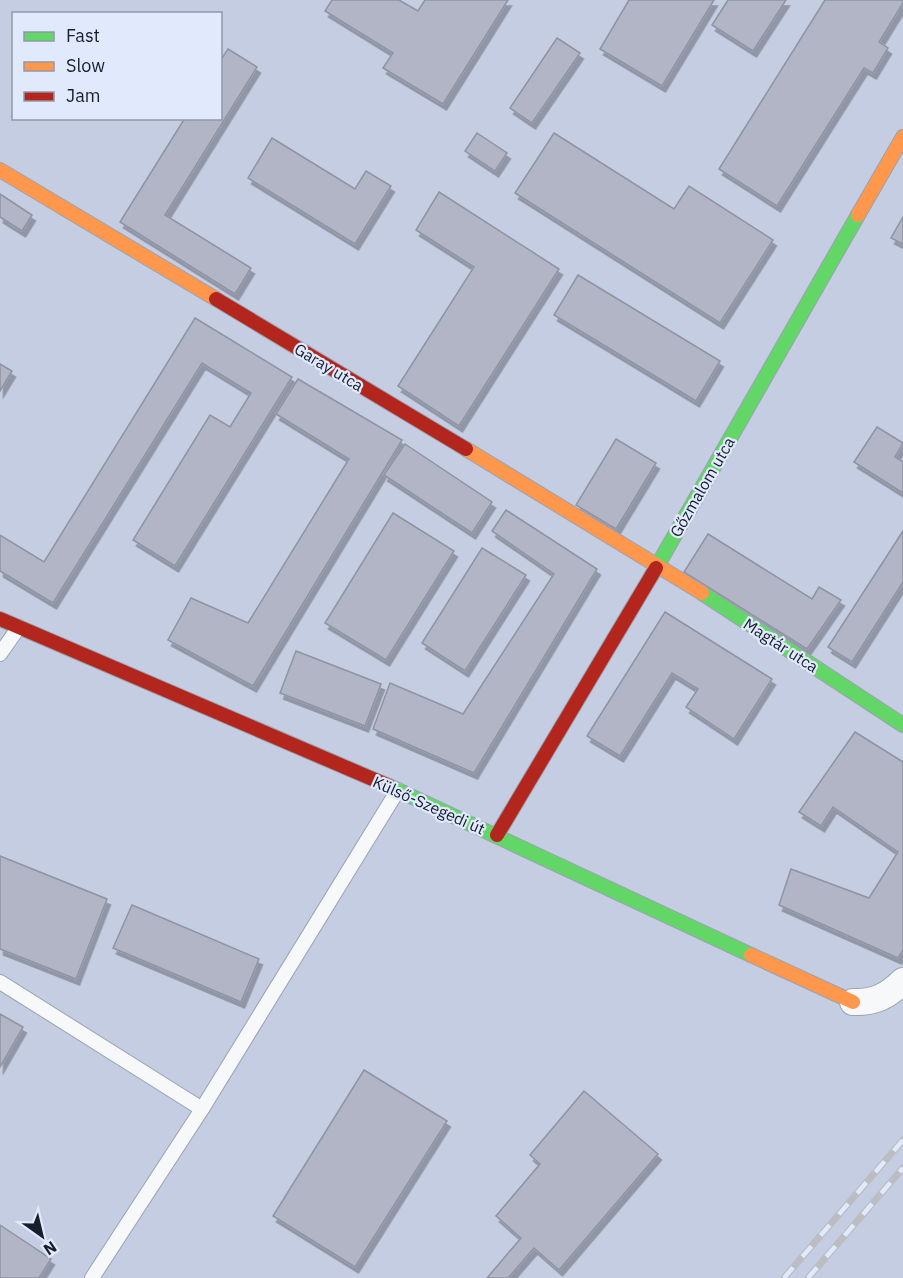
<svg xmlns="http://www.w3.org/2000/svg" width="903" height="1278" font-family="'IBM Plex Sans',sans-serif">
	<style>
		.building { fill: #b2b5c6; stroke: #8f93a2; stroke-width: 1.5; filter: url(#shadow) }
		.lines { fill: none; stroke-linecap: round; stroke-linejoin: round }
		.lane-casing { stroke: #9ba2b1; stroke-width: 16 }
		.street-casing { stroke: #9ba2b1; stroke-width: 28 }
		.fast-casing { stroke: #9ba2b1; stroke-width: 16 }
		.slow-casing { stroke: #9ba2b1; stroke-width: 16 }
		.jam-casing { stroke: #9ba2b1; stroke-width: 16 }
		.lane { stroke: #f6f8fa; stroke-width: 14 }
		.street { stroke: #f6f8fa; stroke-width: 26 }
		.fast { stroke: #63d668; stroke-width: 14 }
		.slow { stroke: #ff974d; stroke-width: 14 }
		.jam { stroke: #b3261e; stroke-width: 14 }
		.rail-casing { stroke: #bbbdc2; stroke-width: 7 }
		.rail { stroke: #e1e9fc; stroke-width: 4.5; stroke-dasharray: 14; stroke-linecap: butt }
		.labels { text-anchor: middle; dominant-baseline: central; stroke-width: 4.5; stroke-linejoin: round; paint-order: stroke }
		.street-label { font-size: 16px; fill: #181e2b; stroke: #e1e9fc }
	</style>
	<defs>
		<filter id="shadow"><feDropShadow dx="3.5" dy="6" stdDeviation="0" flood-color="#0004"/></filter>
	</defs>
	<rect width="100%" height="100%" fill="#c4cde1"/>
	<!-- building -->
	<g class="building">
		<path d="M 332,0 L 399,0 L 418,11 L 425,0 L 508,0 L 443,104 L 383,68 L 393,53 L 325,11 Z"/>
		<path d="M 629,0 L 714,0 L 662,86 L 600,49 Z"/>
		<path d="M 728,0 L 786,0 L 753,51 L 712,25 Z"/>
		<path d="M 825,0 L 903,0 L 903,3 L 879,42 L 888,48 L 873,73 L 864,68 L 777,206 L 719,169 Z"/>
		<path d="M 557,38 L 580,53 L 532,123 L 510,108 Z"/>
		<path d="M 228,49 L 257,67 L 165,215 L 251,268 L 235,294 L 120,222 L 185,118 L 220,118 L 220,61 Z"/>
		<path d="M 477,133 L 507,153 L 495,171 L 465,151 Z"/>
		<path d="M 554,133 L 674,209 L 689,186 L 773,240 L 720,323 L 515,193 Z"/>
		<path d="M 272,138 L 355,189 L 366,171 L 391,186 L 355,244 L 248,178 Z"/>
		<path d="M 439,192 L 559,269 L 459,426 L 398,386 L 474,267 L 416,230 Z"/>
		<path d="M 0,194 L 32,215 L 22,231 L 0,217 Z"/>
		<path d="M 903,217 L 903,244 L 891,238 Z"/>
		<path d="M 578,275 L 720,361 L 696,401 L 554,315 Z"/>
		<path d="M 195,318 L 292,377 L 175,566 L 133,540 L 210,415 L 230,427 L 251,393 L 202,363 L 53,603 L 0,571 L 0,535 L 44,562 Z"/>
		<path d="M 0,364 L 12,371 L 0,391 Z"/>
		<path d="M 298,379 L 402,440 L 253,686 L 168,640 L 191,598 L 248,623 L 349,459 L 276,414 Z"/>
		<path d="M 877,427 L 903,443 L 895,457 L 903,462 L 903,493 L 854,462 Z"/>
		<path d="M 616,439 L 656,463 L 616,529 L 576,505 Z"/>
		<path d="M 405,444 L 492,502 L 472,533 L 384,475 Z"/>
		<path d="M 506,510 L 597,569 L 474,773 L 373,729 L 390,683 L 463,714 L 554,574 L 492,531 Z"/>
		<path d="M 393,513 L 454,551 L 386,660 L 325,623 Z"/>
		<path d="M 903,531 L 903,582 L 852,662 L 828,647 Z"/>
		<path d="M 708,534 L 812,599 L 819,587 L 841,600 L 807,649 L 684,572 Z"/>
		<path d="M 482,548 L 526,575 L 465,671 L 422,643 Z"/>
		<path d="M 665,612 L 772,679 L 734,739 L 686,707 L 698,689 L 672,673 L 620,756 L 587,736 Z"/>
		<path d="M 296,651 L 381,684 L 365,726 L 280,693 Z"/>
		<path d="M 855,732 L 903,762 L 903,950 L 898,958 L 779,905 L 791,869 L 869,898 L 898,852 L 833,807 L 821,826 L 799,812 Z"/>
		<path d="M 0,856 L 107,899 L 76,979 L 0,949 Z"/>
		<path d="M 132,905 L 259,959 L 241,1002 L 113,948 Z"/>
		<path d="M 0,1014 L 23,1027 L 0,1067 Z"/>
		<path d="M 364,1070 L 447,1121 L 355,1267 L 273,1216 Z"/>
		<path d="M 584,1091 L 658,1154 L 559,1270 L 534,1248 L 508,1278 L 487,1278 L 521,1238 L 496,1216 L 540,1164 L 530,1155 Z"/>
		<path d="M 0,1225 L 51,1259 L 39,1278 L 0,1278 Z"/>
	</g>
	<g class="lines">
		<!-- lane casing -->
		<g class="lane-casing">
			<g id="lane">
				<path d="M 0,654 L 19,627"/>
				<path d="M 0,982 L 202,1109"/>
				<path d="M 92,1278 L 202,1109 L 398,790"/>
			</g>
		</g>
		<!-- street casing -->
		<g class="street-casing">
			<path id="street" d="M 853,1002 C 874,1003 888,996 903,981"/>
		</g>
		<!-- fast casing -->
		<g class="fast-casing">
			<g id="fast">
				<path d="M 656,568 L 858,215"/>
				<path d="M 702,593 L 903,725"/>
				<path d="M 389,786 L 751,955"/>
			</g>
		</g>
		<!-- slow casing -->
		<g class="slow-casing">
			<g id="slow">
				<path d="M 0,170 L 216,299"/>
				<path d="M 858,215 L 903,137"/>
				<path d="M 466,449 L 702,593"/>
				<path d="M 751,955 L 853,1002"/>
			</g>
		</g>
		<!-- jam casing -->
		<g class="jam-casing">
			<g id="jam">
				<path d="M 216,299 L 466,449"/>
				<path d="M 0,619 L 389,786"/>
				<path d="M 497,835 L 656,568"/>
			</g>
		</g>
		<!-- lane -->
		<use href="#lane" class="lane"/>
		<!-- street -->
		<use href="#street" class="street"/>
		<!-- fast -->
		<use href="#fast" class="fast"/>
		<!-- slow -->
		<use href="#slow" class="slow"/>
		<!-- jam -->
		<use href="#jam" class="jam"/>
		<!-- rail casing -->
		<g class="rail-casing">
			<g id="rail">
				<path d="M 784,1278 L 903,1140"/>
				<path d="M 808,1278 L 903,1168"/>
			</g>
		</g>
		<!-- rail -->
		<use href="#rail" class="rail"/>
	</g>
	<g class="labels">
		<!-- street labels -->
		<g class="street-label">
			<text transform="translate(329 367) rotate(31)">Garay utca</text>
			<text transform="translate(702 487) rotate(-60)">Gőzmalom utca</text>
			<text transform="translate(781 645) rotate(33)">Magtár utca</text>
			<text transform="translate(429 805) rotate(24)">Külső-Szegedi út</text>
		</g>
	</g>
	<!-- legend -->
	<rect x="12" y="12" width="210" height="108" fill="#e1e9fc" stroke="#9198a8" stroke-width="1.5"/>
	<rect x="24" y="32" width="30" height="9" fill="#63d668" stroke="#9198a8" stroke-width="1.5"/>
	<text x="66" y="42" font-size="18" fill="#181e2b">Fast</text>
	<rect x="24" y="62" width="30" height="9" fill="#ff974d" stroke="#9198a8" stroke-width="1.5"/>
	<text x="66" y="72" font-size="18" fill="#181e2b">Slow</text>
	<rect x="24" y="92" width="30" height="9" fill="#b3261e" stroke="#9198a8" stroke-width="1.5"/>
	<text x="66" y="102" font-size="18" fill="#181e2b">Jam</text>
	<!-- north arrow -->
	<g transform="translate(42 1236) rotate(146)" stroke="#e1e9fc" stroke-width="4.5" paint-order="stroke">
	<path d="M0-4.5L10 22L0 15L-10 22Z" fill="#181e2b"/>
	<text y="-9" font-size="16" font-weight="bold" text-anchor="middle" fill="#181e2b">N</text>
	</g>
</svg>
